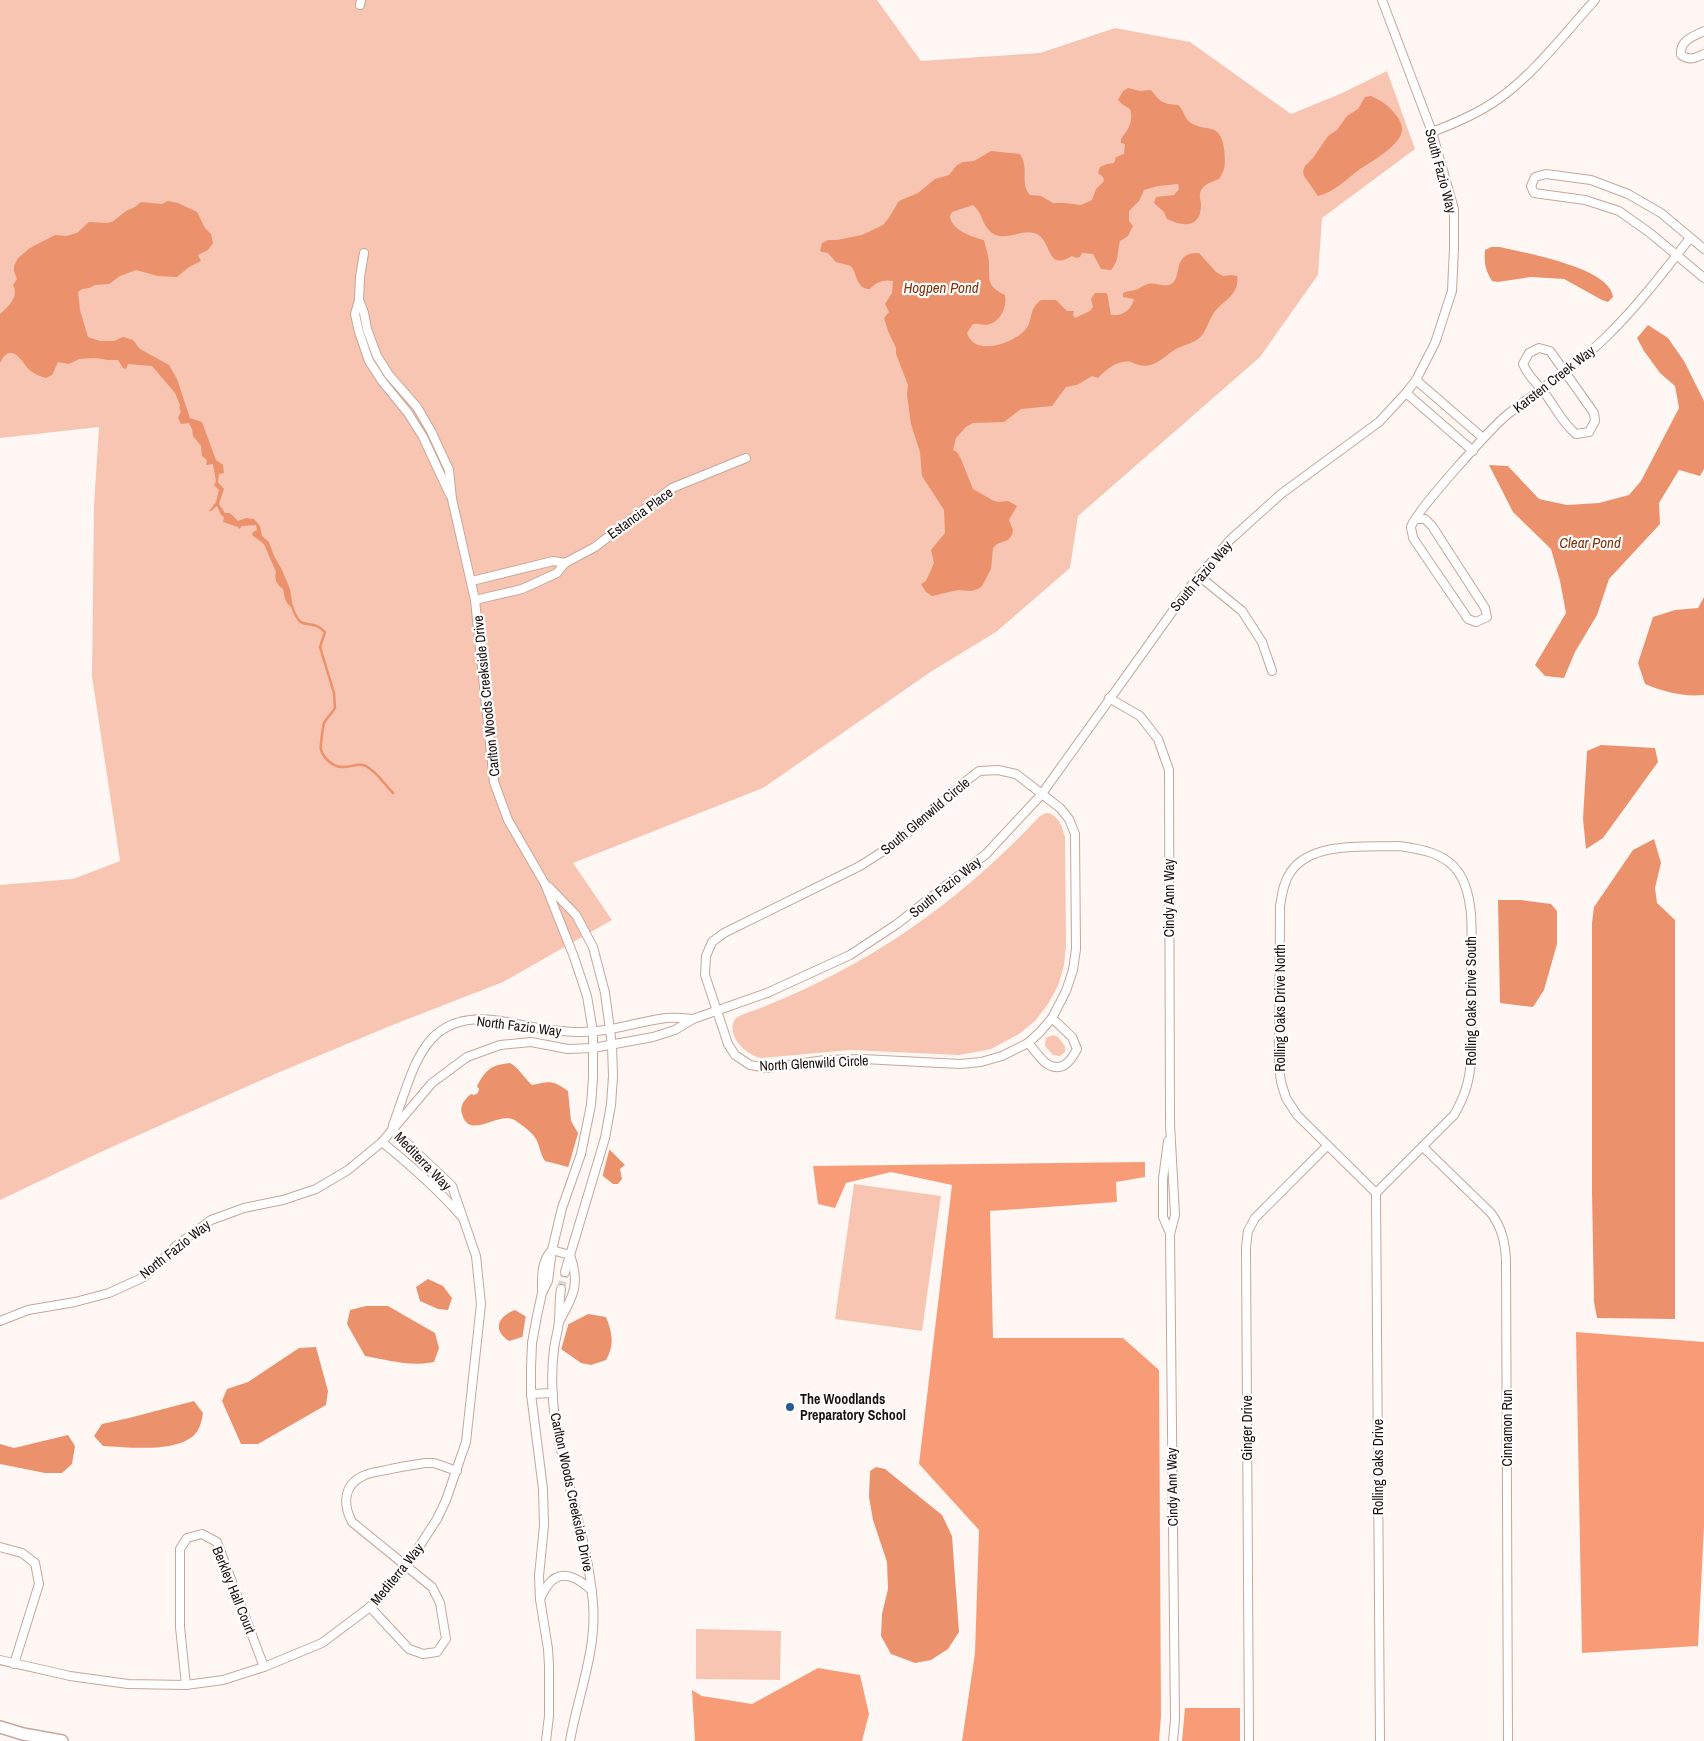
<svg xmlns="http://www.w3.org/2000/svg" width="1704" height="1741" font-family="'Archivo Narrow',sans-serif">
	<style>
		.green { fill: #f7c5b1 }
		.forest { fill: #f89c77 }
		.water { fill: #eb916c }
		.pier { fill: #fef7f4 }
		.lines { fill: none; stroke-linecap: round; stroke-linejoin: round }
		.stream { stroke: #eb916c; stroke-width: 2.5 }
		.minor-tunnel { stroke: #dcd4d1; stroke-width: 8; stroke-dasharray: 8 4; stroke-linecap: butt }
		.minor-casing { stroke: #c6a79a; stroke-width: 10 }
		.secondary-casing { stroke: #c6a79a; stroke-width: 14 }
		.minor { stroke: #fff; stroke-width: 8 }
		.secondary { stroke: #fff; stroke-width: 11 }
		.poi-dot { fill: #255a92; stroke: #fff; stroke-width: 2 }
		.labels { text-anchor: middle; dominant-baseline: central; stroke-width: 4.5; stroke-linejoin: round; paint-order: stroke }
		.street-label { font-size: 14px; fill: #1b100c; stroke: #fff }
		.poi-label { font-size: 14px; font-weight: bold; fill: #1b100c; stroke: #fff; text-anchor: start }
		.water-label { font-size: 15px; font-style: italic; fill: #83330a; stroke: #fff }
	</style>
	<rect width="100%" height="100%" fill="#fef7f4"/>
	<!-- green -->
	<g class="green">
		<path d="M 0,0 L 877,0 L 921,61 L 1040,53 L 1115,28 L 1190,42 L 1291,114 L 1340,94 L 1387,71 L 1415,149 L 1322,218 L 1318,275 L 1260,357 L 1078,516 L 1070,568 L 996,632 L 932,671 L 763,788 L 573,863 L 612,920 L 503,982 L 390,1026 L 275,1074 L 103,1151 L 0,1200 L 0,885 L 73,879 L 120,861 L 92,676 L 94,506 L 99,427 L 0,438 Z"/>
		<path d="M 1046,813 C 1058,814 1062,826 1065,837 L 1066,945 L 1064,965 L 1058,986 L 1048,1004 L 1035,1021 L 1019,1034 L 991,1049 L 960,1055 L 850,1050 L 761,1058 C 745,1055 724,1033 736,1018 C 746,1012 757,1010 768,1005 C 790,996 812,986 833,975 C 911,935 980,880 1040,816 Z"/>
		<path d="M 1053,1035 L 1058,1037 L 1065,1046 L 1065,1052 L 1060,1056 L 1053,1055 L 1045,1046 L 1046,1038 Z"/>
		<path d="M 854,1184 L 941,1196 L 922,1331 L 835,1319 Z"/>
		<path d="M 696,1629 L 781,1631 L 780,1680 L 696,1679 Z"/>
	</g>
	<!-- forest -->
	<g class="forest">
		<path d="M 1145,1162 L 1145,1177 L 1116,1182 L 1117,1202 L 990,1211 L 993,1338 L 1123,1338 L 1159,1370 L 1161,1716 L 1159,1741 L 962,1741 L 975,1653 L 979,1530 L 919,1464 L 952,1185 L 891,1172 L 846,1183 L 835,1208 L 818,1204 L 813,1166 Z"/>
		<path d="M 1576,1332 L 1704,1342 L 1704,1526 L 1698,1646 L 1582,1653 Z"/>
		<path d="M 818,1668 L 860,1675 L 869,1714 L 862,1741 L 695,1741 L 692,1690 L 702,1696 L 752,1704 Z"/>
		<path d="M 1185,1708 L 1240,1708 L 1240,1741 L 1182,1741 Z"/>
	</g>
	<!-- water -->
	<g class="water">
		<path d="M 1128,88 L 1140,91 L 1151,90 C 1160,102 1163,104 1178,105 C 1184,110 1184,119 1191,123 C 1198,128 1206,127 1214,130 C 1225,134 1226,159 1224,169 C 1223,172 1221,176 1219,179 C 1212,182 1202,184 1200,193 C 1199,196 1201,201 1201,205 C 1201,228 1183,227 1167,219 L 1164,212 L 1154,203 L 1156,197 L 1174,195 L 1179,189 L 1178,184 L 1158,186 L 1144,190 L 1139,201 L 1129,211 L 1129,221 L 1133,226 L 1128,236 L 1120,241 C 1117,252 1119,261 1111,270 L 1101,269 L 1093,254 L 1082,253 L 1080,257 L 1076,258 L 1072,256 C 1045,273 1053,238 1034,233 C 1021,229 1004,242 992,233 C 982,226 983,213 973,205 L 952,212 L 950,216 C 951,230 972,237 984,240 C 986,249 989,256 989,265 C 989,281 988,287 1005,295 C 1007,307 1001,323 986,325 C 982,325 978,323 974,324 C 970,326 970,330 967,333 C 974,357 1013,344 1025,330 C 1034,321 1027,311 1041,300 L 1056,300 L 1067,311 L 1074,311 L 1073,315 L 1075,318 L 1090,311 L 1093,307 L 1091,299 L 1095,293 L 1107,293 L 1111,315 C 1122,316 1131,311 1134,299 L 1123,297 L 1123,293 C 1127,291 1133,291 1138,289 C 1141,287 1144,285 1148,284 C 1155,282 1165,288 1171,284 C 1183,278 1171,252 1199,253 L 1216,272 L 1223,276 L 1232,275 L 1237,276 C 1240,293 1226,299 1216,310 C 1210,317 1208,326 1203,334 C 1196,343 1186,344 1176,349 C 1167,354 1161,362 1150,365 C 1143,367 1138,365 1131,362 C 1119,359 1105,370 1098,378 L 1092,376 L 1077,385 L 1066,387 L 1052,406 L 1021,409 L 1004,422 L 973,423 L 966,427 L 956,438 L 953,450 L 957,452 L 961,459 L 973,489 L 992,500 L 998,502 L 1008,501 L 1017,506 L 1009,520 L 1013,530 L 1012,535 L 1008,540 L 997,544 L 993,548 L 991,569 L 982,586 L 978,589 L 971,591 L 958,590 L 932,596 L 926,592 L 921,584 L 926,581 L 934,563 L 931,550 L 945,533 L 944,510 L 922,476 L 920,452 L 911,424 L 907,395 L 908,385 L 896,354 L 896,348 L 888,331 L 884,318 L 889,312 L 885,304 L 892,293 L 893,281 C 885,279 875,282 870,289 C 857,290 857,274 851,266 L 836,262 L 828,253 L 822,252 L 820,251 L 822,243 L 828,240 L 837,240 L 862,235 L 883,225 L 888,219 L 899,201 L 918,193 L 935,179 L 949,175 L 957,165 L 963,162 L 974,161 L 991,151 L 1020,154 C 1030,170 1019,182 1030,195 L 1041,196 L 1053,203 L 1064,203 L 1081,205 L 1092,200 L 1096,189 L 1104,181 L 1103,177 L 1098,173 L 1100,167 L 1107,164 L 1114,163 L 1116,157 L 1124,154 L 1125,144 L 1121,143 L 1121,139 C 1128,129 1134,123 1130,109 L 1122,104 L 1118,100 L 1123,91 Z"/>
		<path d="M 1371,96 C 1382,101 1389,106 1396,115 C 1399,119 1402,124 1402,129 C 1402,145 1372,161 1360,169 C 1348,178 1333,193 1318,196 L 1304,176 L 1303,171 L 1305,166 L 1313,158 L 1328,136 L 1337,130 L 1347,116 L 1358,109 L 1365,97 Z"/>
		<path d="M 168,201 L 178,203 L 197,212 L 205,228 L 211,234 L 213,243 L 208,250 L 198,255 L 201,261 L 189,267 L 177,277 L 158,276 L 136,270 L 120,276 L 109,284 L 95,285 L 89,288 L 82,289 L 78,292 L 80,310 L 88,337 L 100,341 L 114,341 L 123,337 L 133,340 L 140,349 L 169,365 L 177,379 L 190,418 L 202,422 L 216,460 L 223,465 L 224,473 L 219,474 L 218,482 L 224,489 L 219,504 L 225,513 L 230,513 L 238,521 L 246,518 L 254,519 L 260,526 L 262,536 L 269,542 L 274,556 L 282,570 L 290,589 L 293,608 C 285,604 285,598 283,589 C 277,585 274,579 276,572 L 264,544 L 252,535 L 253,532 L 257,530 L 256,525 L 242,526 L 239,529 L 238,527 L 223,522 L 224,517 L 221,515 L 217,506 L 211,511 L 209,511 L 216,502 L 219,490 L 214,485 L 216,481 L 213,464 L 206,465 L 207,460 L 202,456 L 201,446 L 193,436 L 192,429 L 189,423 L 181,424 L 178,418 L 181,411 L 179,408 L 180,405 L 175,393 L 152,366 L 128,364 L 126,369 L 123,368 L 118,360 L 108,360 L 96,358 L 79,359 L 69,364 L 58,362 L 52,375 L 46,378 C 39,376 30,372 26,366 C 17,354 9,345 0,363 L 0,314 C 9,306 19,297 13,285 L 17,279 L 14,271 L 14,266 L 18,258 L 30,248 L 55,235 L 66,236 L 77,233 L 89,222 L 106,223 L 112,222 L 126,211 L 135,207 L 141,202 L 162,204 Z"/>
		<path d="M 1491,247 L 1500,247 C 1524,253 1610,267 1613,297 L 1608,302 L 1602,300 L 1564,279 L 1531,277 L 1498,282 L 1492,281 C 1485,270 1484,262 1485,250 Z"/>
		<path d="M 1648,325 L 1668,338 L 1684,361 L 1704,401 L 1704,469 L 1700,476 L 1679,470 L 1659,503 L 1660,524 L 1609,579 L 1597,615 L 1575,652 L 1564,678 L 1545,676 L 1535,665 L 1566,613 L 1560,581 L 1551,549 L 1513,512 L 1489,465 L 1508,466 L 1539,499 L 1567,505 L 1599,503 L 1629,495 L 1641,481 L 1679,408 L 1675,386 L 1660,373 L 1644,351 L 1637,338 Z"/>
		<path d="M 1704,597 L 1704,695 C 1682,697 1665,692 1645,684 L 1638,663 L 1653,617 L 1675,610 L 1698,608 Z"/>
		<path d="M 1601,745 L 1655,748 L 1658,762 L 1603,838 L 1586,849 L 1583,819 L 1587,751 Z"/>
		<path d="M 1654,839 L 1661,863 L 1655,888 L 1657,903 L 1675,920 L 1675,1319 L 1597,1318 L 1594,1302 L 1592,1191 L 1592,923 L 1594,907 L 1633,850 Z"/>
		<path d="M 1498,900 L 1521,900 L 1551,904 L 1557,911 L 1557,944 L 1544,990 L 1533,1007 L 1500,1003 Z"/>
		<path d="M 510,1063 C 519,1068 524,1078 532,1085 C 550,1081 553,1080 568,1091 L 571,1121 L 578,1133 L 610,1150 L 625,1165 L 620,1169 L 622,1179 L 618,1184 L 613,1184 L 603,1176 L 545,1161 C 540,1154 540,1146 536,1139 C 533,1133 522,1125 516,1121 C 499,1109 470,1142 462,1114 C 459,1106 465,1099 471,1094 L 474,1095 L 478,1093 L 479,1089 L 477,1086 C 486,1070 490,1065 510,1063 Z"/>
		<path d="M 428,1279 L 443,1286 L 452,1298 L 448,1310 L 438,1309 L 420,1301 L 416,1287 Z"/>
		<path d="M 366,1306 L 388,1306 L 435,1333 L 439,1348 L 434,1362 C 410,1367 388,1360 365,1356 L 347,1324 L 350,1310 Z"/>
		<path d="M 515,1310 L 525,1316 L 569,1324 L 588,1314 L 606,1317 C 612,1331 615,1346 606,1360 L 591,1365 L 581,1363 L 561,1349 L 522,1337 L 509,1341 C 492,1330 498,1316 515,1310 Z"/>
		<path d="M 316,1347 L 328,1391 L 326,1405 L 258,1444 L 241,1444 L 222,1401 L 227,1389 L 248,1382 L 299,1348 Z"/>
		<path d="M 194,1401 L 203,1413 C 202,1418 201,1424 199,1428 C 187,1455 127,1447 103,1446 L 94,1436 L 102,1424 L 129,1418 Z"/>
		<path d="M 68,1435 L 75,1446 L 72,1464 L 62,1473 L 45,1473 L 0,1464 L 0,1444 L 14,1448 Z"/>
		<path d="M 876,1467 L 885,1469 L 942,1515 L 952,1536 L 959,1632 L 948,1649 L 931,1660 L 915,1663 L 891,1654 L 881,1636 L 882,1614 L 888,1589 L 887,1562 L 873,1520 L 869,1497 L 870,1471 Z"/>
	</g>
	<!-- pier -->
	<g class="pier">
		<path d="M 579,1130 L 610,1147 L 602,1178 L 568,1168 Z"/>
		<path d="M 526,1314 L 569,1322 L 561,1350 L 522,1340 Z"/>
	</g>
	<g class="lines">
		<!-- stream -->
		<path class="stream" d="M 292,606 C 301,635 310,616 325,632 L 320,647 L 334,693 L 335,708 C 333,712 326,719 324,723 C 323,727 320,747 321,750 C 324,759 334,768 344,767 C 353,767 358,762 366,766 C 378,773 384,784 393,793"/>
		<!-- minor-tunnel -->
		<path class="minor-tunnel" d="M 561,1289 L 565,1272"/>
		<!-- minor casing -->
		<g class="minor-casing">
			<g id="minor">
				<path d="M 360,5 L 361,0"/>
				<path d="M 1704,31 C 1692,37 1680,40 1681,55 C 1690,61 1695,58 1704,54"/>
				<path d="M 1432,132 C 1453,124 1475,115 1494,102 C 1532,77 1564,34 1595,0"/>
				<path d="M 1704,249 L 1661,213 L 1628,194 L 1591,180 L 1546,174 L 1535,177 L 1531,186 L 1534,193 L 1585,200 L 1619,211 L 1650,233 L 1704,278"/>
				<path d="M 364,253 L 360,277 L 359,300 L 355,314 L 359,332 L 369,361 L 382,381 L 408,413 L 423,437 L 450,495"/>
				<path d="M 359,300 L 364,313 L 367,329 L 377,356 L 389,375 L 417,407 L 431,431 L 449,470 L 452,499 L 475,600 L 494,782 L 508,820 L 545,884 L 574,957 L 587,996 L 593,1032 L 593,1078 L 591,1105 L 581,1154 L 562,1208 L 552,1250 L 548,1281 L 542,1293 L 537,1316 L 532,1343 L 531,1368 L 531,1394 L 543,1489 L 544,1526 L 539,1576 L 540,1599 L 548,1649 L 549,1666 L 549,1716 L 546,1741"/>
				<path d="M 1539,348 L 1550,351 L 1594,413 L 1595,421 L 1589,432 L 1576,434 C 1561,422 1554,404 1542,390 C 1534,380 1528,376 1523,364 L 1529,353 Z"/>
				<path d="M 1416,380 L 1483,438"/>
				<path d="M 1406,393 L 1473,451"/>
				<path d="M 1416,519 L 1425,519 L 1432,526 L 1485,608 L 1487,617 L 1476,622 L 1468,619 L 1413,538 C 1413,535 1411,530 1411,527 C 1415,512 1492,427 1508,414 C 1540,389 1574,368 1604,339 C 1636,308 1663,273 1690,238"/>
				<path d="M 1199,576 L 1242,611 L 1262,642 L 1272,671"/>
				<path d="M 472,581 L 553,561 L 565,563"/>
				<path d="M 475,600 L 522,589 L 557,573 L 565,563 L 595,547 L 672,488 L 746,458"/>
				<path d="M 1109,698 L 1140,716 L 1158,739 L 1169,770 L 1170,1124 L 1175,1215 L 1170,1234 L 1175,1720 L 1173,1741"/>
				<path d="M 998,770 L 1016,774 L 1060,808 L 1069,819 L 1075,834 L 1076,949 L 1073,970 L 1066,991 L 1052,1018 L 1040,1032 L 1028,1043 L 1002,1056 L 981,1062 L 960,1064 L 863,1059 L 825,1060 L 767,1068 L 750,1065 L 735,1055 L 728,1044 L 705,975 L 706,956 L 712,942 L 724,933 L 860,866 L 896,843 L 965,782 L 979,771 Z"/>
				<path d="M 1399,846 C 1421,849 1446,853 1459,873 C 1476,899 1471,941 1471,970 C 1471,1000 1471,1029 1471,1058 C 1470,1080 1465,1096 1454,1115 L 1376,1193 L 1297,1115 L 1286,1098 L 1281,1082 L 1279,1066 L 1280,906 C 1282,895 1283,883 1290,873 C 1310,841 1366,847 1399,846 Z"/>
				<path d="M 549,887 L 576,915 L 593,947 L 605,993 L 612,1045 L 613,1076 L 611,1105 L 605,1138 L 565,1272"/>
				<path d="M 1028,1043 C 1034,1049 1040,1059 1047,1064 C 1062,1073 1071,1061 1077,1049 L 1072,1037 L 1052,1018"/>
				<path d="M 393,1125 C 415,1067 422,1008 501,1021 C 525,1025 553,1032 577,1032 C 607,1033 636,1022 666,1018 C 675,1017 684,1018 693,1019"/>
				<path d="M 1168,1141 L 1163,1179 L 1163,1217 L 1170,1233"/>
				<path d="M 382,1142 C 410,1165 437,1188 461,1216"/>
				<path d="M 1423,1147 L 1491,1213 C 1502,1228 1505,1242 1506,1260 L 1508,1741"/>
				<path d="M 1376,1193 L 1380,1741"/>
				<path d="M 552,1250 L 570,1255"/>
				<path d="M 561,1289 C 559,1300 560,1308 559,1319 C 559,1329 555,1339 554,1349 C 551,1373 552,1400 556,1425 C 566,1484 588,1542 593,1603 C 597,1650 578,1695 570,1741"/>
				<path d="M 542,1290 C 542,1275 541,1262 552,1250"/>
				<path d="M 560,1320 C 574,1295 580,1283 570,1255"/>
				<path d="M 0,1321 L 28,1310 L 75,1302 L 109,1293 L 144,1277 L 176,1246 L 211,1220 L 244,1208 L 283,1200 L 316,1189 L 348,1170 L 382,1142 L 432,1083 L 467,1057 L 500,1045 L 531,1042 L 568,1049 L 593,1048 L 653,1037 L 675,1030 L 693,1019 L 767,993 L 850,955 L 897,924 L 986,854 L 1041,795 L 1190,587 L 1230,540 L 1281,494 L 1379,422 L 1406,393 L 1416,380 L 1435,343 L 1452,291 L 1454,248 L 1454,209 L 1432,132 L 1382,0"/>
				<path d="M 531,1394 L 553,1393"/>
				<path d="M 0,1547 L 22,1553 L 35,1563 L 39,1584 L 14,1664"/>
				<path d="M 540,1599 C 542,1594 545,1589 548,1585 C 561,1567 580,1579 592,1591"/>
				<path d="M 370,1607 L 409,1649 L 423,1654 L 437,1652 L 446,1639 L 440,1603 L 432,1587 L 352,1522 C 343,1505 343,1485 363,1476 C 370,1472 379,1472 386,1470 C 399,1467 412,1465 425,1463 L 434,1463 L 457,1471"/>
				<path d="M 0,1660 L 70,1676 L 128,1684 L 186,1685 L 223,1680 L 264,1667 L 322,1643 L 370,1607 L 406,1567 L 437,1519 L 446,1500 L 466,1442 L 481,1304 L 476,1256 L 452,1186 L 392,1129"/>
				<path d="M 186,1685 L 180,1627 L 180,1549 L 187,1538 L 202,1534 L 217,1542 L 264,1667"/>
				<path d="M 1249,1741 L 1246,1247 L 1248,1231 L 1255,1218 L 1327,1146"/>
			</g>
		</g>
		<!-- secondary casing -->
		<g class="secondary-casing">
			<path id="secondary" d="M 0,1727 L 23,1734 L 62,1741"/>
		</g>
		<!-- minor -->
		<use href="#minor" class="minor"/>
		<!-- secondary -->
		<use href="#secondary" class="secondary"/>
	</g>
	<!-- markers -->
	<circle class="poi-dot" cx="790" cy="1407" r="5"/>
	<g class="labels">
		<!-- street labels -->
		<g class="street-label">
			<text transform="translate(1441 171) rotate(75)">South Fazio Way</text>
			<text transform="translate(1554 379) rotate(-38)">Karsten Creek Way</text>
			<text transform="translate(640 513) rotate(-36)">Estancia Place</text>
			<text transform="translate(1201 576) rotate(-50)">South Fazio Way</text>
			<text transform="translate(486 696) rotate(-96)">Carlton Woods Creekside Drive</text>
			<text transform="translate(925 816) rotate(-40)">South Glenwild Circle</text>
			<text transform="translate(945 887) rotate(-39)">South Fazio Way</text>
			<text transform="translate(1169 898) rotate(-90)">Cindy Ann Way</text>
			<text transform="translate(1471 1001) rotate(-90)">Rolling Oaks Drive South</text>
			<text transform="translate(1280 1008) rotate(-90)">Rolling Oaks Drive North</text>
			<text transform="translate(519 1026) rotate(7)">North Fazio Way</text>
			<text transform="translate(814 1063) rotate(-3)">North Glenwild Circle</text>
			<text transform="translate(423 1161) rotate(46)">Mediterra Way</text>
			<text transform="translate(175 1249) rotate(-38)">North Fazio Way</text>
			<text transform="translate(1247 1428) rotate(-90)">Ginger Drive</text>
			<text transform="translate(1507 1428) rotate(-90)">Cinnamon Run</text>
			<text transform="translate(1378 1467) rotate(-90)">Rolling Oaks Drive</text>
			<text transform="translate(1172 1487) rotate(-91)">Cindy Ann Way</text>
			<text transform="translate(572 1492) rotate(78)">Carlton Woods Creekside Drive</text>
			<text transform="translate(397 1574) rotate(-51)">Mediterra Way</text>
			<text transform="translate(234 1590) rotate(68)">Berkley Hall Court</text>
		</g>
		<!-- poi labels -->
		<g class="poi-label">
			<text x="800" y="1399">The Woodlands<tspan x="800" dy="16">Preparatory School</tspan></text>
		</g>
		<!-- water labels -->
		<g class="water-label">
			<text x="941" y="287">Hogpen Pond</text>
			<text x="1590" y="542">Clear Pond</text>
		</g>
	</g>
</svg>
